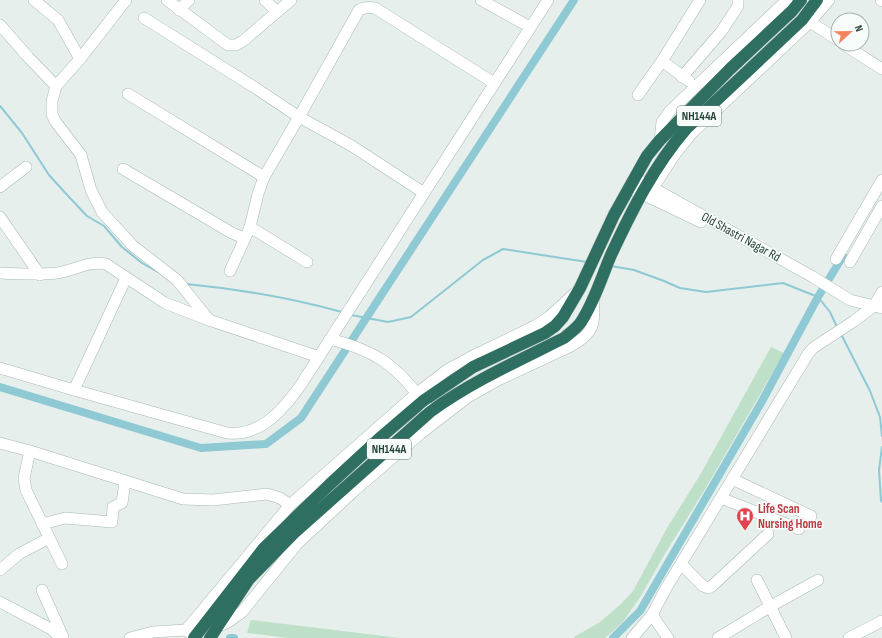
<svg xmlns="http://www.w3.org/2000/svg" width="882" height="638" font-family="'Sofia Sans Condensed',sans-serif">
	<style>
		.green { fill: #bfe0c8 }
		.lines { fill: none; stroke-linecap: round; stroke-linejoin: round }
		.stream { stroke: #8ec9d4; stroke-width: 2 }
		.canal { stroke: #8ec9d4; stroke-width: 8 }
		.minor-casing { stroke: #a8b8b2; stroke-width: 12 }
		.highway-casing { stroke: #c2cac8; stroke-width: 13 }
		.minor { stroke: #fff; stroke-width: 11 }
		.highway { stroke: #2f6f62; stroke-width: 12 }
		.labels { text-anchor: middle; dominant-baseline: central; stroke-width: 3.5; stroke-linejoin: round; paint-order: stroke }
		.shield { fill: #f7fbf9; stroke: #637a73; stroke-width: 1 }
		.shield-label { font-size: 12px; font-weight: bold; fill: #24423a }
		.street-label { font-size: 13px; fill: #24423a; stroke: #f7fbf9 }
		.health-label { font-size: 13px; font-weight: bold; fill: #be3a42; stroke: #f7fbf9; text-anchor: start }
	</style>
	<rect width="100%" height="100%" fill="#e6efeb"/>
	<!-- green -->
	<g class="green">
		<path d="M 771,347 L 784,353 L 704,491 L 666,552 L 639,599 L 622,623 L 605,638 L 575,638 L 574,637 L 600,622 L 621,604 L 633,591 L 667,528 L 700,475 Z"/>
		<path d="M 251,620 L 400,638 L 288,638 L 247,633 Z"/>
	</g>
	<g class="lines">
		<!-- stream -->
		<g class="stream">
			<path d="M 0,106 L 22,133 L 49,175 L 69,197 L 87,216 L 104,226 L 122,247 L 142,263 L 158,272"/>
			<path d="M 611,266 L 634,270 L 664,281 L 680,288 L 706,292 L 783,283 L 818,297 L 830,312 L 837,327"/>
			<path d="M 186,284 C 239,289 291,298 342,312"/>
			<path d="M 351,315 L 388,322 L 411,317 L 483,260 L 503,249 L 587,262"/>
			<path d="M 841,334 L 870,391 L 880,417 L 882,436"/>
			<path d="M 882,447 L 879,470 L 881,500 L 882,502"/>
		</g>
		<!-- canal -->
		<g class="canal">
			<path d="M 0,387 L 201,448 L 266,444 L 301,418 L 574,0"/>
			<path d="M 230,638 L 234,638"/>
			<path d="M 613,638 L 640,611 L 761,403 L 818,297 L 843,256"/>
		</g>
		<!-- minor casing -->
		<g class="minor-casing">
			<g id="minor">
				<path d="M 34,0 L 58,20 L 80,59"/>
				<path d="M 126,0 L 80,59 L 56,86 L 52,101 L 52,114 L 55,121 L 81,155 L 91,190 L 102,212 L 133,246 L 177,280 L 209,320"/>
				<path d="M 167,0 L 228,45 L 236,45 L 243,41 L 291,0"/>
				<path d="M 265,0 L 277,12"/>
				<path d="M 481,0 L 530,27"/>
				<path d="M 881,0 L 882,1"/>
				<path d="M 179,10 L 189,0"/>
				<path d="M 144,18 L 254,87 L 299,117 L 352,146 L 424,193"/>
				<path d="M 810,22 L 838,40"/>
				<path d="M 0,25 L 29,58 L 56,86"/>
				<path d="M 843,44 L 882,69"/>
				<path d="M 662,61 L 689,81"/>
				<path d="M 682,77 L 721,32 L 738,6 L 738,0"/>
				<path d="M 128,94 L 264,177"/>
				<path d="M 638,95 L 662,61 L 700,0"/>
				<path d="M 660,140 L 662,122 L 670,111 L 787,0"/>
				<path d="M 123,169 L 232,233 L 244,238"/>
				<path d="M 635,179 L 653,188 L 813,277 L 850,300 L 882,308"/>
				<path d="M 0,187 L 26,167"/>
				<path d="M 630,188 L 701,222"/>
				<path d="M 653,188 L 675,154 L 691,134 L 810,22 L 829,0"/>
				<path d="M 0,217 L 40,275"/>
				<path d="M 250,227 L 307,262"/>
				<path d="M 836,259 L 882,180"/>
				<path d="M 850,262 L 882,206"/>
				<path d="M 230,271 L 250,227 L 258,194 L 264,177 L 299,117 L 359,10 C 364,7 369,7 375,8 L 494,83"/>
				<path d="M 0,273 C 19,274 38,275 57,273 C 73,271 90,260 106,264 L 165,303 L 209,320 L 319,357"/>
				<path d="M 330,339 C 346,343 368,351 382,360 C 402,373 422,399 435,419"/>
				<path d="M 0,368 L 74,390 L 227,433 C 261,437 285,408 302,383 L 548,0"/>
				<path d="M 74,390 L 126,278"/>
				<path d="M 0,443 L 30,451 L 183,499 L 213,500 L 267,494 L 280,498 L 290,505 L 186,630"/>
				<path d="M 30,451 L 24,478 L 26,490 L 62,564"/>
				<path d="M 732,479 L 811,516"/>
				<path d="M 721,498 L 799,529"/>
				<path d="M 290,505 L 416,394 L 447,370 L 469,358 L 535,326 L 549,317 L 575,293"/>
				<path d="M 42,524 L 65,518 L 112,522 L 113,507 L 122,503 L 125,481"/>
				<path d="M 681,564 L 703,586 L 708,588 L 712,586 L 768,534"/>
				<path d="M 0,570 L 19,554 L 49,538"/>
				<path d="M 757,580 L 786,638"/>
				<path d="M 42,590 L 63,637"/>
				<path d="M 0,602 L 51,629 L 61,638"/>
				<path d="M 652,615 L 668,638"/>
				<path d="M 217,627 L 228,622 L 242,612 L 297,544 L 355,490 L 420,434 L 468,397 L 498,380 L 571,346 C 593,334 596,324 593,299"/>
				<path d="M 130,638 L 153,632 L 186,630 L 191,634"/>
				<path d="M 632,638 L 652,615 L 665,590 L 808,354 L 813,348 L 854,321 L 874,306 L 882,292"/>
				<path d="M 718,638 L 771,606 L 818,580"/>
				<path d="M 849,638 L 882,621"/>
			</g>
		</g>
		<!-- highway casing -->
		<g class="highway-casing">
			<g id="highway">
				<path d="M 194,638 L 264,548 L 329,485 L 381,437 L 423,401 L 473,367 L 545,333 L 555,326 L 563,317 L 580,288 L 614,215 L 647,156 L 660,140 L 730,69 L 792,11 L 801,0"/>
				<path d="M 210,638 L 249,579 L 294,533 L 430,412 C 471,382 518,361 564,338 C 570,333 577,328 581,322 C 594,303 602,276 611,255 C 632,210 654,166 686,129 L 802,20 L 817,0"/>
			</g>
		</g>
		<!-- minor -->
		<use href="#minor" class="minor"/>
		<!-- highway -->
		<use href="#highway" class="highway"/>
	</g>
	<!-- icons -->
	<defs>
		<g id="hospital-pin" transform="scale(0.9)"><path d="M0 17L-7.5 6A9.5 9.5 0 1 1 7.5 6Z" fill="#e0444e" stroke="#f7fbf9"/><path d="M-5-5h3v3.5h4V-5h3V5h-3V1.5h-4V5h-3Z" fill="#fff"/></g>
	</defs>
	<g fill-rule="evenodd">
		<use href="#hospital-pin" x="745" y="516"/>
	</g>
	<g class="labels">
		<!-- shield labels -->
		<g class="shield">
			<rect x="677" y="106" width="44" height="20" rx="3"/>
			<rect x="367" y="439" width="44" height="20" rx="3"/>
		</g>
		<g class="shield-label">
			<text x="699" y="116">NH144A</text>
			<text x="389" y="449">NH144A</text>
		</g>
		<!-- street labels -->
		<g class="street-label">
			<text transform="translate(741 237) rotate(29)">Old Shastri Nagar Rd</text>
		</g>
		<!-- health labels -->
		<g class="health-label">
			<text x="758" y="509">Life Scan<tspan x="758" dy="15">Nursing Home</tspan></text>
		</g>
	</g>
	<!-- north arrow -->
	<g transform="translate(850 32) rotate(68)"><circle r="19" fill="#f7fbf9" stroke="#a3b1ad"/>
	<path d="M0-3L7 15L0 10L-7 15Z" fill="#f4845f"/>
	<text y="-6" font-size="11" font-weight="bold" text-anchor="middle" fill="#24423a">N</text>
	</g>
</svg>
